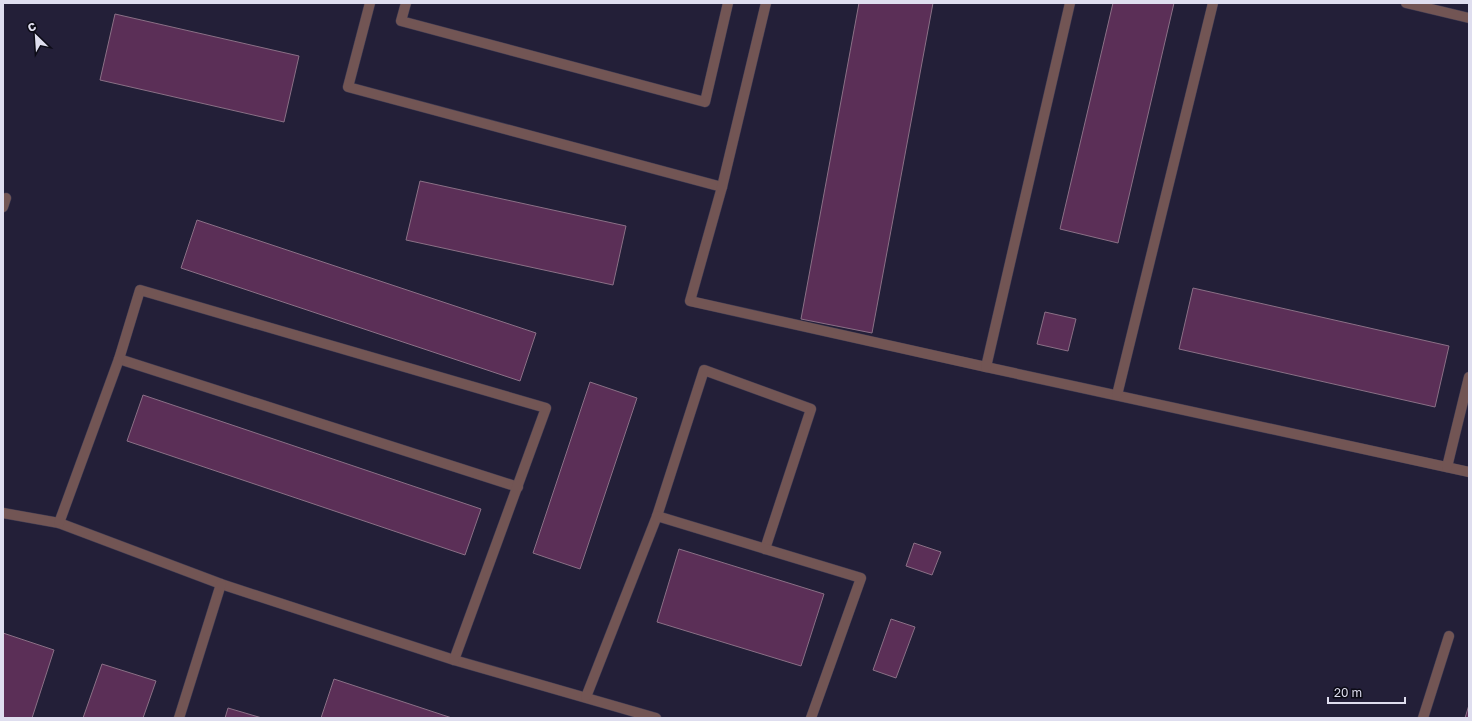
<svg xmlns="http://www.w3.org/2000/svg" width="1472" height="721" font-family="'Golos Text',sans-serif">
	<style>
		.building { fill: #5b2f57; stroke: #8a7086 }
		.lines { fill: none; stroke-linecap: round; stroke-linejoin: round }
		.lane-casing { stroke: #3d3a52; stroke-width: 11 }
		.lane { stroke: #725554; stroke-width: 10 }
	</style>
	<rect width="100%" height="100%" fill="#231f38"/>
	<!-- building -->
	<g class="building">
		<path d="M 859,3 L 933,3 L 872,333 L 801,319 Z"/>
		<path d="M 1113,3 L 1174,3 L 1118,243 L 1060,229 Z"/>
		<path d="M 115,14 L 299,56 L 284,122 L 100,80 Z"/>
		<path d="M 420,181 L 626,226 L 613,285 L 406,240 Z"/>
		<path d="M 197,220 L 536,333 L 520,381 L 181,268 Z"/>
		<path d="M 1193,288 L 1449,346 L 1435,407 L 1179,349 Z"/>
		<path d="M 1045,312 L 1076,319 L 1068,351 L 1037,344 Z"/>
		<path d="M 590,382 L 637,398 L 580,569 L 533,553 Z"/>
		<path d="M 143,395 L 481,509 L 465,555 L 127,441 Z"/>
		<path d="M 914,543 L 941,552 L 932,575 L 906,566 Z"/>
		<path d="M 679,549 L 824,594 L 801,666 L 657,622 Z"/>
		<path d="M 891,619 L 915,627 L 896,678 L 873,670 Z"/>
		<path d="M 3,633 L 54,650 L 32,718 L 3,718 Z"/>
		<path d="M 102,664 L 156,681 L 143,718 L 83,718 Z"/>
		<path d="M 334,679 L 452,718 L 321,718 Z"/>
		<path d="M 1469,705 L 1469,718 L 1465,718 Z"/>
		<path d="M 228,708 L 262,718 L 225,718 Z"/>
	</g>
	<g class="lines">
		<!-- lane casing -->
		<g class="lane-casing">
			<g id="lane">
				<path d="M 370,3 L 348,87 L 722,187"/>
				<path d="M 406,3 L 401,21 L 705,102 L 728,3"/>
				<path d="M 766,3 L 722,187 L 690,301 L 986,367 L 1469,472"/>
				<path d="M 1406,3 L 1469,18"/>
				<path d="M 3,207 L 6,198"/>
				<path d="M 119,359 L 518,487"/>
				<path d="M 986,367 L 1070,3"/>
				<path d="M 1117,395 L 1213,3"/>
				<path d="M 1447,467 L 1469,377"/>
				<path d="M 3,513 L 59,523 L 221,584 L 454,660 L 656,718"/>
				<path d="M 657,516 L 704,370 L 811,409 L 765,549"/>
				<path d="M 59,523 L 119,359 L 140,290 L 546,408 L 454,660"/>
				<path d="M 586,697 L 657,516 L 861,578 L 811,718"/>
				<path d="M 179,718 L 221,584"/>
				<path d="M 1423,718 L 1449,636"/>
			</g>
		</g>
		<!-- lane -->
		<use href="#lane" class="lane"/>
	</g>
	<!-- border -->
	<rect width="1472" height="721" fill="none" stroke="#dfdeef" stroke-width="8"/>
	<!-- north arrow -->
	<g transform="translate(36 36) rotate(335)" stroke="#0c0b16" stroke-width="3" paint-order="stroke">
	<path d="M0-3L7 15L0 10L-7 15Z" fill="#dfdeef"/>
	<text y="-6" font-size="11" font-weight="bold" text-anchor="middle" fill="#dfdeef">С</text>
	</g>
	<!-- scale -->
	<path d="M1328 697v6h77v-6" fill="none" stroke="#dfdeef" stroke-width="2"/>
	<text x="1334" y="697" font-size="12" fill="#dfdeef" stroke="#0c0b16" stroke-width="3" paint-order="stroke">20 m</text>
</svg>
